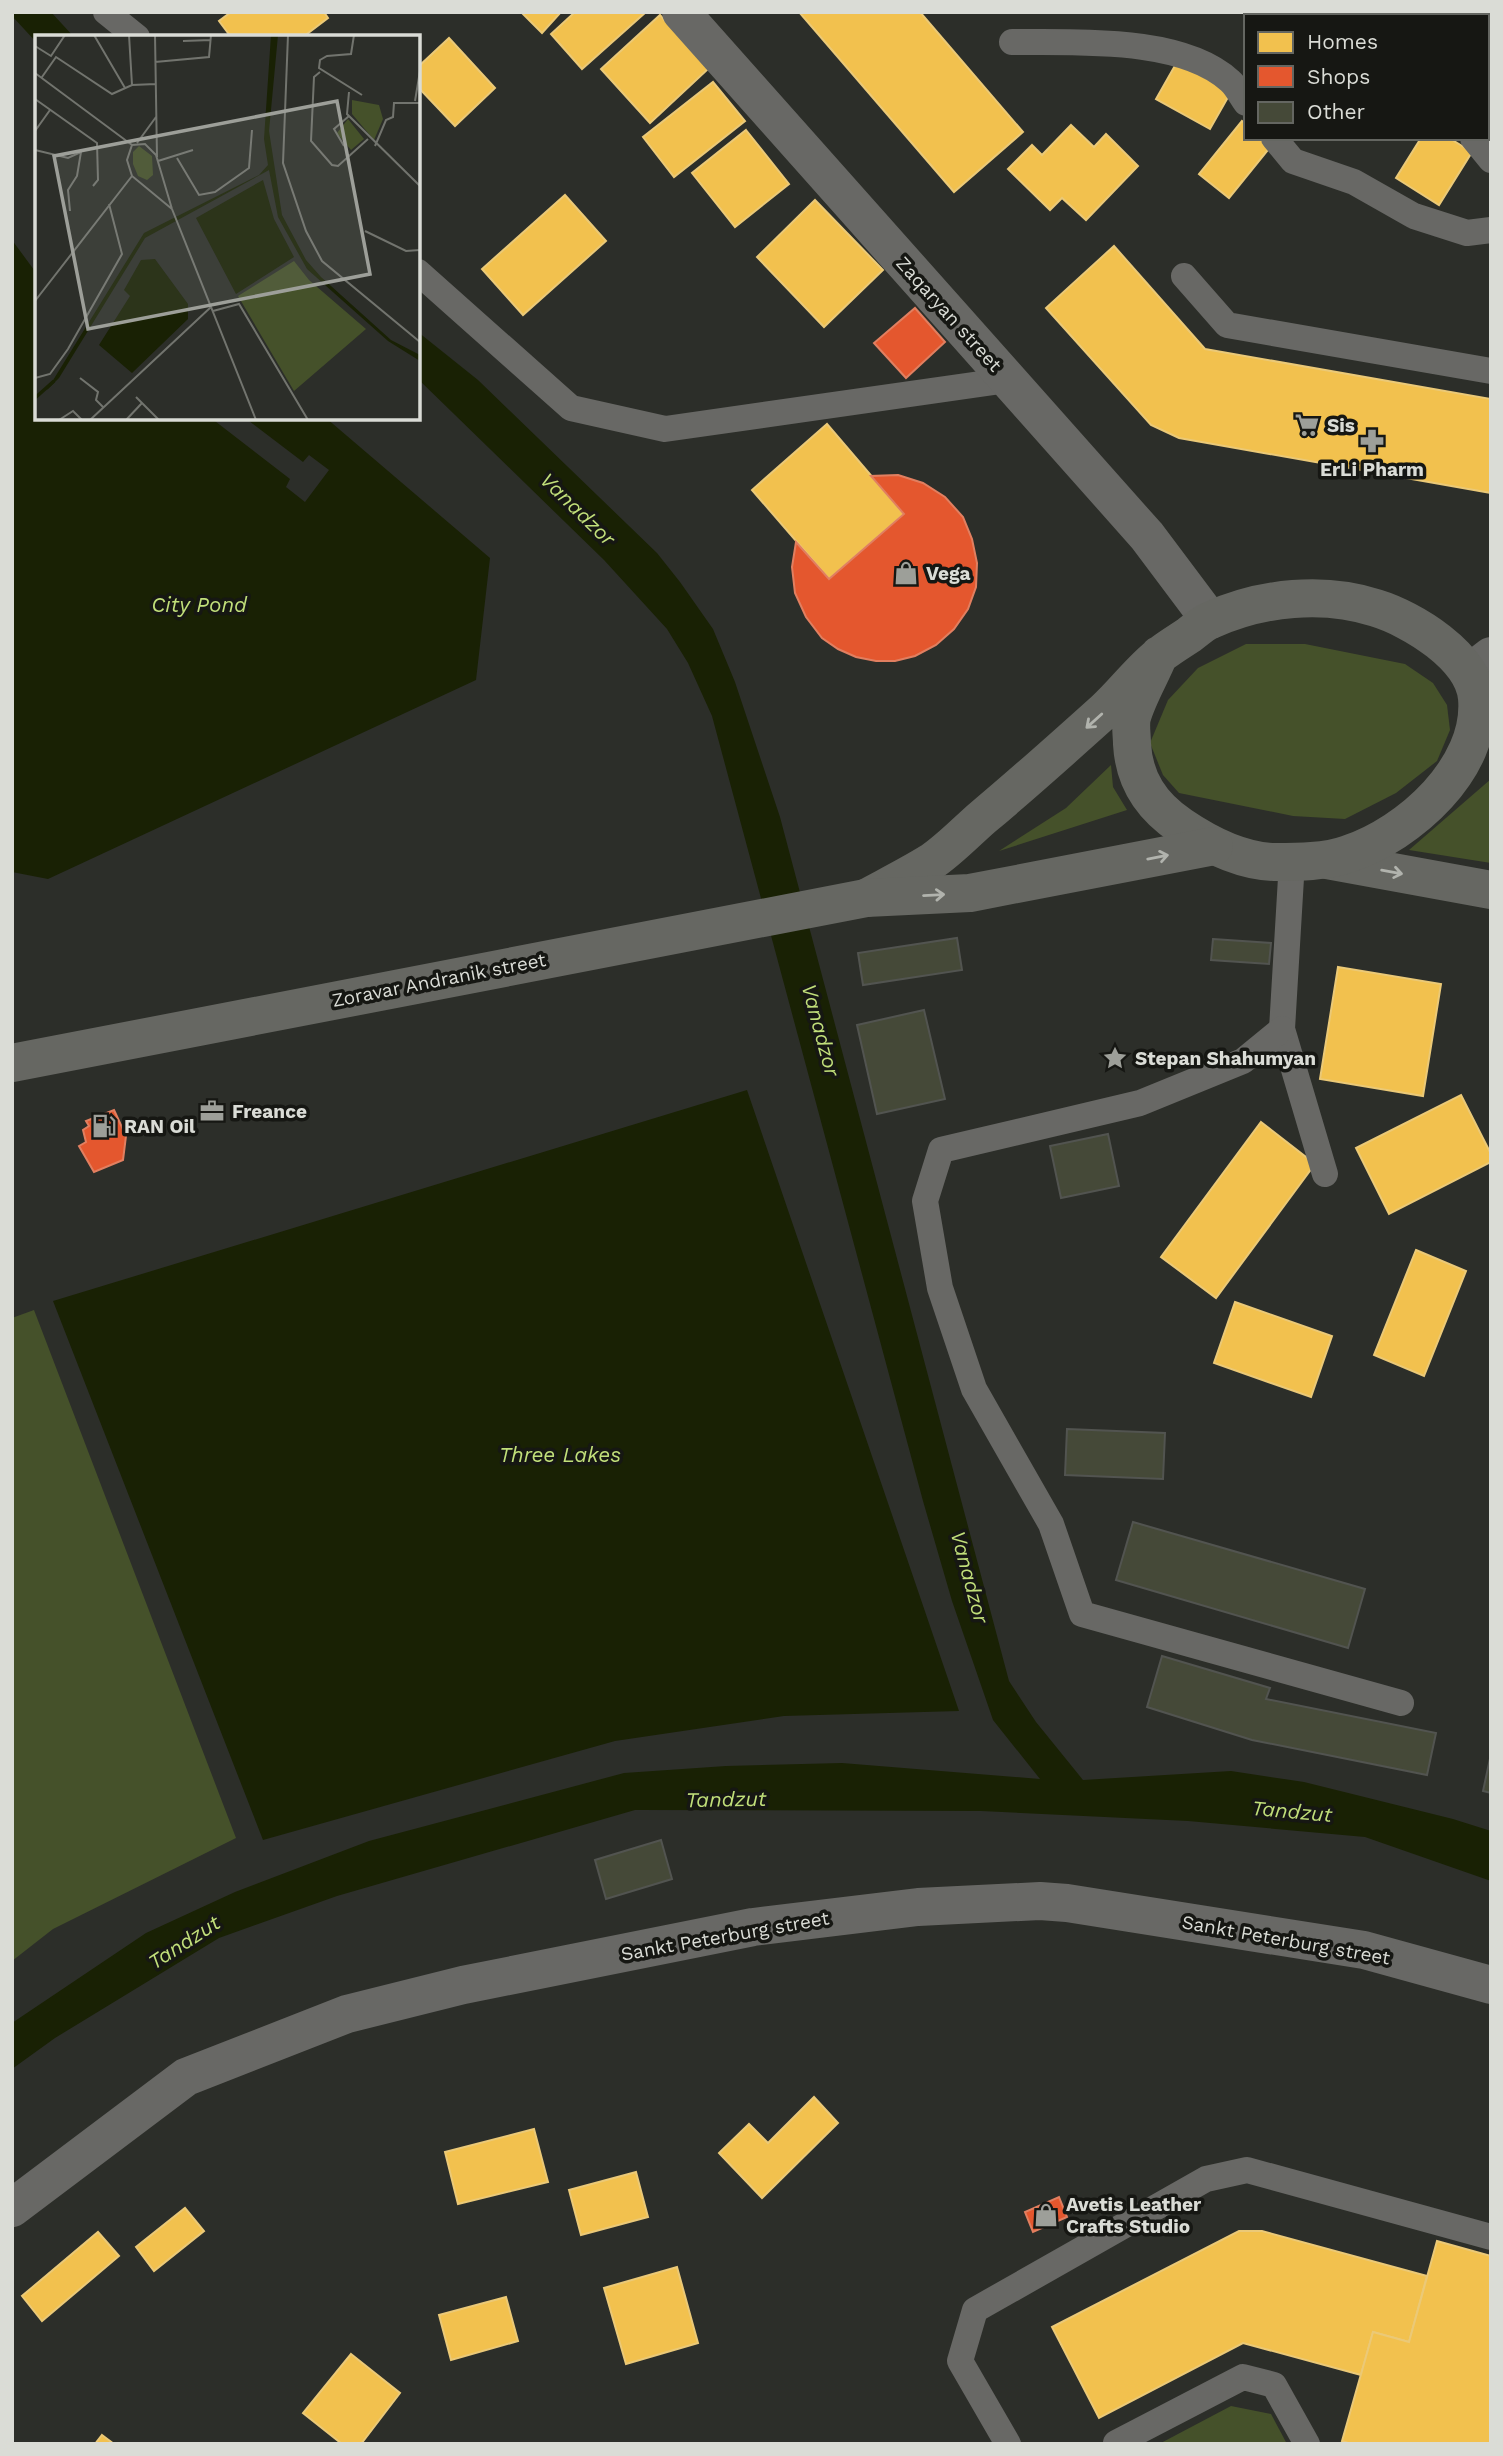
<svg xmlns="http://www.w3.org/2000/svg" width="1503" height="2456" font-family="'Work Sans',sans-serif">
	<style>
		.green { fill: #45512a }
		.water { fill: #192104 }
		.pier { fill: #2c2e29 }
		.homes { fill: #f2c14e; stroke: #ebc977; stroke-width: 2 }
		.shops { fill: #e4572e; stroke: #e17f60; stroke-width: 2 }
		.building { fill: #454938; stroke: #525450; stroke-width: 2 }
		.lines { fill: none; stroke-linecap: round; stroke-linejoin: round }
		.service { stroke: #686865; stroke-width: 26 }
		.minor { stroke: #686865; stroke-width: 38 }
		.tertiary { stroke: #686865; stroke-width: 38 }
		.trunk { stroke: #666762; stroke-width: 38 }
		.oneway { stroke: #b1b3ad }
		.labels { text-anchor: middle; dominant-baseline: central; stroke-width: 7; stroke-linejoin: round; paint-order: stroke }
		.street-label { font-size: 19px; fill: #dadcd6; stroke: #161713 }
		.poi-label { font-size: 19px; font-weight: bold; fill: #dadcd6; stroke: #161713; text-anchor: start }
		.water-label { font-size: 21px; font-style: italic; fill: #c1df7a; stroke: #161713 }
		.inset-river { fill: none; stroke: #192104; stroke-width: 3.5 }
		.inset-road { fill: none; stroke: #72746e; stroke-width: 2 }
		.view { fill: #9d9f99; fill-opacity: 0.15; stroke: #9d9f99; stroke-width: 3.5 }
		.inset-edge { fill: none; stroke: #dadcd6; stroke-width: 3.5 }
	</style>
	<rect width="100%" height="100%" fill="#2c2e29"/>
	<!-- green -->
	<g class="green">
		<path d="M 1246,644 L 1305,644 L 1405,664 L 1433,683 L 1447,705 L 1450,730 L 1437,761 L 1396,793 L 1345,819 L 1293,816 L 1179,793 L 1163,775 L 1150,743 L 1168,700 L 1198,668 Z"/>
		<path d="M 1111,765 L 1113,787 L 1127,810 L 999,851 L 1066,808 Z"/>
		<path d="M 1491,779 L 1491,863 L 1409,850 Z"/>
		<path d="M 34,1310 L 236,1838 L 53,1929 L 12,1961 L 12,1318 Z"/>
		<path d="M 1231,2406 L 1271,2414 L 1287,2444 L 1159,2444 Z"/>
	</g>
	<!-- water -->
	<g class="water">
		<path d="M 12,12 L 51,12 L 74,37 L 37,37 L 37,43 L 12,16 Z"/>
		<path d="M 12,240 L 37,274 L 37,418 L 326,418 L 490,558 L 476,680 L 48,879 L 12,872 Z"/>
		<path d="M 418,332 L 478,380 L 657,553 L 680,582 L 713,629 L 735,682 L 780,817 L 1009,1681 L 1036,1722 L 1083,1780 L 1231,1771 L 1304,1782 L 1453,1819 L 1491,1831 L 1491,1881 L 1365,1837 L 1188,1821 L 981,1811 L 635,1810 L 337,1896 L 219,1938 L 55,2038 L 12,2069 L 12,2023 L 146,1933 L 235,1892 L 369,1841 L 624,1773 L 726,1766 L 842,1763 L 1040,1779 L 993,1720 L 952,1601 L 923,1501 L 712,716 L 688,663 L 667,629 L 604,560 L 418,379 Z"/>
		<path d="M 747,1090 L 959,1711 L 784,1716 L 615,1741 L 263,1840 L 53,1301 Z"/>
	</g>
	<!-- pier -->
	<path class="pier" d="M 211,418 L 245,418 L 303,462 L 309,455 L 329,470 L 305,502 L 286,487 L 290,479 Z"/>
	<!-- homes -->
	<g class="homes">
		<path d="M 231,12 L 324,12 L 328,18 L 303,37 L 231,37 L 219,21 Z"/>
		<path d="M 521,12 L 561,12 L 542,33 Z"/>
		<path d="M 575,12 L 646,12 L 582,69 L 551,34 Z"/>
		<path d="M 799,12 L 920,12 L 1023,132 L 954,192 Z"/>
		<path d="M 1425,12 L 1474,12 L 1472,16 L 1423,16 Z"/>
		<path d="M 660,15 L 708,69 L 650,123 L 601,69 Z"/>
		<path d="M 449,38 L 495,88 L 455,126 L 418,87 L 418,67 Z"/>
		<path d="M 1177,62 L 1231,92 L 1210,129 L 1156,99 Z"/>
		<path d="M 713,82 L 745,121 L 674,177 L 643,137 Z"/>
		<path d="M 1489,94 L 1491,95 L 1491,126 L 1487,124 Z"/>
		<path d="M 1242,121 L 1246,124 L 1246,138 L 1264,138 L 1272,145 L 1229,198 L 1199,174 Z"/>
		<path d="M 1071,125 L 1094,147 L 1106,134 L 1138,166 L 1086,220 L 1062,198 L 1050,210 L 1008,169 L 1032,145 L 1042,155 Z"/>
		<path d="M 746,130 L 789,184 L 735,227 L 692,173 Z"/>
		<path d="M 1421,138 L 1449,138 L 1472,152 L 1439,205 L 1396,178 Z"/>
		<path d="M 565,195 L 606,241 L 523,315 L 482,269 Z"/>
		<path d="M 815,200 L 883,270 L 824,327 L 757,257 Z"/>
		<path d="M 1114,246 L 1205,349 L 1491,399 L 1491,493 L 1179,438 L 1151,425 L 1046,308 Z"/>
		<path d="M 827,424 L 904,514 L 829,579 L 752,490 Z"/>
		<path d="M 1338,967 L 1441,984 L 1423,1096 L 1320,1079 Z"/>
		<path d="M 1461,1095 L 1491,1154 L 1491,1162 L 1389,1214 L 1356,1148 Z"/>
		<path d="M 1261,1122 L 1315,1164 L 1216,1298 L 1161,1257 Z"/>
		<path d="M 1416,1250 L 1466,1271 L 1424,1376 L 1374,1355 Z"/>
		<path d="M 1235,1302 L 1332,1336 L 1311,1397 L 1214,1363 Z"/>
		<path d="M 814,2097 L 838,2123 L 762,2198 L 719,2153 L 749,2124 L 768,2143 Z"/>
		<path d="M 534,2129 L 548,2182 L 458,2204 L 445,2152 Z"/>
		<path d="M 636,2172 L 648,2217 L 581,2235 L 569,2190 Z"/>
		<path d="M 185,2208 L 204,2231 L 154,2271 L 136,2247 Z"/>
		<path d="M 1239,2231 L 1262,2231 L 1427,2276 L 1409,2342 L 1373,2332 L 1361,2375 L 1243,2343 L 1099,2418 L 1052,2327 Z"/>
		<path d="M 98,2232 L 119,2256 L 42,2321 L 22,2296 Z"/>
		<path d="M 1437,2241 L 1491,2256 L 1491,2444 L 1351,2444 L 1342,2441 L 1373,2332 L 1409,2342 Z"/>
		<path d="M 677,2267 L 698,2343 L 626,2364 L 604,2288 Z"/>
		<path d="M 506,2297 L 518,2341 L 451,2360 L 439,2315 Z"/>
		<path d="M 351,2354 L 400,2393 L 361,2444 L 342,2444 L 303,2413 Z"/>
		<path d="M 102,2435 L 114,2444 L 95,2444 Z"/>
	</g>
	<!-- shops -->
	<g class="shops">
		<path d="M 915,308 L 945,342 L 906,378 L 874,343 Z"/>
		<path d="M 898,475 L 923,483 L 945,497 L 963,517 L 972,539 L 977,563 L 976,587 L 968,609 L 954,629 L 936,645 L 915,656 L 895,661 L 876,661 L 856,657 L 838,649 L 822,638 L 806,617 L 795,593 L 792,567 L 796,542 L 829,579 L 904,514 L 871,476 Z"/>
		<path d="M 114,1110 L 126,1136 L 123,1160 L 94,1172 L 79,1146 L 86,1142 L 83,1130 L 89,1126 L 86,1121 Z"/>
		<path d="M 1059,2197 L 1067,2217 L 1033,2232 L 1025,2212 Z"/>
	</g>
	<!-- building -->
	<g class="building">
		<path d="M 957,938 L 962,970 L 863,985 L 858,953 Z"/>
		<path d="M 1213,939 L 1271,943 L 1269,964 L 1211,960 Z"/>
		<path d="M 924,1010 L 945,1099 L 877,1114 L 857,1025 Z"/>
		<path d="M 1108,1134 L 1119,1186 L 1061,1198 L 1050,1146 Z"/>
		<path d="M 1067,1429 L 1165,1433 L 1163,1479 L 1065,1475 Z"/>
		<path d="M 1133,1522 L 1365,1589 L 1348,1648 L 1116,1580 Z"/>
		<path d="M 1162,1656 L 1270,1688 L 1266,1699 L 1436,1733 L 1427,1775 L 1252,1740 L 1147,1707 Z"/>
		<path d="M 1491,1754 L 1491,1793 L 1483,1791 Z"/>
		<path d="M 661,1840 L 672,1879 L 606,1899 L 595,1860 Z"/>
	</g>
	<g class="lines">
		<!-- service -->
		<g class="service">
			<path d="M 106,12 L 137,37"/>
			<path d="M 1012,42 C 1075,43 1181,36 1230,81 C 1236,86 1241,96 1246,103"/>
			<path d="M 1487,52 L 1491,45"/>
			<path d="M 1274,138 L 1293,161 L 1354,182 L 1414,216 L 1467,233 L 1491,230"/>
			<path d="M 1473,138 L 1491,160"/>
			<path d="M 418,272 L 571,408 L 665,429 L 1008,380"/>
			<path d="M 1184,276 L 1227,325 L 1491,371"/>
			<path d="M 1292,861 L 1282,1029 L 1325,1174"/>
			<path d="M 1282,1029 L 1243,1061 L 1140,1103 L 941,1150 L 925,1201 L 940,1288 L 974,1389 L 1051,1524 L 1082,1614 L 1401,1703"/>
			<path d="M 1116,2443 L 1243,2377 L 1274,2385 L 1307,2444"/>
			<path d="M 1008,2444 L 960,2361 L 975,2310 L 1206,2179 L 1247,2170 L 1491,2237"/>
		</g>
		<!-- minor -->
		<path class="minor" d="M 681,12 L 1147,536 L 1210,620"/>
		<!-- tertiary -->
		<g class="tertiary">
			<path d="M 1469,673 L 1491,656"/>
			<path d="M 12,2208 L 186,2077 L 347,2014 L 463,1985 L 753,1927 L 918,1907 L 1040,1901 L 1067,1903 L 1364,1950 L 1491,1985"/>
		</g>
		<!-- trunk -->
		<g class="trunk">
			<path d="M 1327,860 L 1491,890"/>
			<path d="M 866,898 C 888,886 910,875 931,862 C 949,850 966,832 982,818 C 1024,783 1064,747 1104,711 C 1124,693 1140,670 1161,654 C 1170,647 1180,641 1189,635 C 1196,630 1203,623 1211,620 C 1262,597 1324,591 1376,608 C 1412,619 1473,656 1477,698 C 1483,768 1409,834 1348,854 C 1326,862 1298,862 1274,862 C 1240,861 1209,845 1181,826 C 1151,806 1134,780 1132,744 C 1132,735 1130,725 1132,717 C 1138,696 1151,675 1159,655"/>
			<path d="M 12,1063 L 866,898 L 970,893 L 1214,846"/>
		</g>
	</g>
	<!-- one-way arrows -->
	<defs><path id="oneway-shaft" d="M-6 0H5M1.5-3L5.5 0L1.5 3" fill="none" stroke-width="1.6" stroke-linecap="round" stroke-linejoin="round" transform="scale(1.75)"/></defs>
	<g class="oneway">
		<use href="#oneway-shaft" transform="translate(1094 721) rotate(138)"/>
		<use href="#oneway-shaft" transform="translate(1158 857) rotate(-11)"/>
		<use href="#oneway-shaft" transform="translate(1392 872) rotate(10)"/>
		<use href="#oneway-shaft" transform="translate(934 895) rotate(-3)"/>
	</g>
	<!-- icons -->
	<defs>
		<g id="supermarket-bare" transform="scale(1.89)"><path d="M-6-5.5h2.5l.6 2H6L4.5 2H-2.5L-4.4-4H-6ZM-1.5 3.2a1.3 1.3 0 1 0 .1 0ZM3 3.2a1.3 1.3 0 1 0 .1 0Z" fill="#9d9f99" stroke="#161713" stroke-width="2.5" paint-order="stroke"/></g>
		<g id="pharmacy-bare" transform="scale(1.89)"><path d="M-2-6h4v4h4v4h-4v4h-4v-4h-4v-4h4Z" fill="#9d9f99" stroke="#161713" stroke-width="2.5" paint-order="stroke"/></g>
		<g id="shop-bare" transform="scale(1.89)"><path d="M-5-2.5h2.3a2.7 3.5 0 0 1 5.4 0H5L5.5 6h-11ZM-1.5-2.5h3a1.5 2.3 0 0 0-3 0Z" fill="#9d9f99" stroke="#161713" stroke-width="2.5" paint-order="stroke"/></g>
		<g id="sight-bare" transform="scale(1.89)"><path d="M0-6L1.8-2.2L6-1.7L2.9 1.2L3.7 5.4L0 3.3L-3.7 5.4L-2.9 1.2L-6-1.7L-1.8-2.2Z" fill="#9d9f99" stroke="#161713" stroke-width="2.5" paint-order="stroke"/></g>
		<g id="office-bare" transform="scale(1.89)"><path d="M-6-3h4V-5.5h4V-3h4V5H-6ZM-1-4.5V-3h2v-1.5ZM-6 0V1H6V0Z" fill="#9d9f99" stroke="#161713" stroke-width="2.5" paint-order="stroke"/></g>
		<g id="fuel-bare" transform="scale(1.89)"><path d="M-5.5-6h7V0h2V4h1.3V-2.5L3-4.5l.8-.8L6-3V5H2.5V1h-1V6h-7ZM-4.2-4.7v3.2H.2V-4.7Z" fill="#9d9f99" stroke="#161713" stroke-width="2.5" paint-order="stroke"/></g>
	</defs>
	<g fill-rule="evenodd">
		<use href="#supermarket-bare" x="1307" y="425"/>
		<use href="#pharmacy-bare" x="1372" y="441"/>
		<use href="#shop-bare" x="906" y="573"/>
		<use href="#sight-bare" x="1115" y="1058"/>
		<use href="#office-bare" x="212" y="1111"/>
		<use href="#fuel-bare" x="104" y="1126"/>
		<use href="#shop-bare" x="1046" y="2215"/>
	</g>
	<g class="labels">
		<!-- street labels -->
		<g class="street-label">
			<text transform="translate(949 314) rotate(48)">Zaqaryan street</text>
			<text transform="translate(439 980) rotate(-11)">Zoravar Andranik street</text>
			<text transform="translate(725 1936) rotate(-10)">Sankt Peterburg street</text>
			<text transform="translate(1286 1940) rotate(10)">Sankt Peterburg street</text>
		</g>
		<!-- poi labels -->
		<g class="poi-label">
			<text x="1327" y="425">Sis</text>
			<text x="1372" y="469" text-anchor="middle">ErLi Pharm</text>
			<text x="926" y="573">Vega</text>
			<text x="1135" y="1058">Stepan Shahumyan</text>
			<text x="232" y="1111">Freance</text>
			<text x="124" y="1126">RAN Oil</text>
			<text x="1066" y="2204">Avetis Leather<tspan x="1066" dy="22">Crafts Studio</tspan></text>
		</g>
		<!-- water labels -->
		<g class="water-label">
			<text transform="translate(578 509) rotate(44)">Vanadzor</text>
			<text x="199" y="604">City Pond</text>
			<text transform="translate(821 1030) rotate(75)">Vanadzor</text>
			<text x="560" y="1454">Three Lakes</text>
			<text transform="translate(970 1577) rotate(75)">Vanadzor</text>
			<text transform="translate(726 1799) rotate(-1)">Tandzut</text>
			<text transform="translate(1292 1811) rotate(5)">Tandzut</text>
			<text transform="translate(184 1942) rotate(-33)">Tandzut</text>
		</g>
	</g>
	<!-- overview -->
	<g transform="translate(35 35)">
		<rect width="385" height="385" fill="#2c2e29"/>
		<path d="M 317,65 L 344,70 L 348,84 L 339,105 L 317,79 ZM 313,84 L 329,104 L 316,115 L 302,98 ZM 104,111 L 117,121 L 118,140 L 112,145 L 103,141 L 98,129 L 98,117 ZM 259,226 L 274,245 L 331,294 L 259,356 L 203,261 Z" fill="#45512a"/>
		<path d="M 236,0 L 243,0 L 234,96 L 247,180 L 271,225 L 286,242 L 356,305 L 385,320 L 385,326 L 353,306 L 272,234 L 243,182 L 234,135 L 110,203 L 24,343 L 12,355 L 109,198 L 224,140 L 233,130 L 229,104 ZM 228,145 L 239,184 L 259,222 L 201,259 L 161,183 ZM 120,224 L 153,269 L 153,284 L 97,338 L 64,310 L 95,261 L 89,255 L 106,225 Z" fill="#192104"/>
		<path class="inset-river" d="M 0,363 L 19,346"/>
		<path class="inset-road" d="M 59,0 L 90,53M 94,0 L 97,50M 120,0 L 122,122M 253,0 L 248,128 L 271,196 L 287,226 L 385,307M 319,0 L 316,19 L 292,21 L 285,25 L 284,33 L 327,60M 148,6 L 176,5M 0,11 L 16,21 L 30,0M 120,27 L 174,22 L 176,0M 285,37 L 279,42 L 276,106 L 297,130 L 303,131 L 333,104M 0,38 L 97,110M 7,42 L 21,22 L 77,59 L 97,50 L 121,49M 314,57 L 312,79 L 385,151M 0,64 L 62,108 L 63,145 L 58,151M 380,66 L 385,36M 0,96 L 15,75M 102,108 L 121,82M 309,111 L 299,94 L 314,81M 340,111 L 351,85 L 358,82 L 359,68 L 385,68M 0,115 L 33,123 L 46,117 L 42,141 L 33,155 L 35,176M 142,123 L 164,160 L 180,157 L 214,133 L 217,95M 123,126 L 158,115M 137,174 L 97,141 L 92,125 L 97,110 L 110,109 L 121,120 L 137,174 L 221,385M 330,196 L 371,216 L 385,215M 0,266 L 97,141M 178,276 L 204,269 L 273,385M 0,343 L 15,339 L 33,314 L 87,219 L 74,169M 45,343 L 63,357 L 61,365 L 69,373M 101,362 L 124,385M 24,385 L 38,376 L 47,385M 55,385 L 176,272M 91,385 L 107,368"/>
		<path class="view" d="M 302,66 L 335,239 L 53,294 L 19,121 Z"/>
		<rect width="385" height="385" class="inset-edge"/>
	</g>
	<!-- border -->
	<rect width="1503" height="2456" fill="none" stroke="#dadcd6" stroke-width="28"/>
	<!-- legend -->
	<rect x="1244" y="14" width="245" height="126" fill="#161713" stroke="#646661" stroke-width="2"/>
	<rect x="1258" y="32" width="35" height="21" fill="#f2c14e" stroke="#646661" stroke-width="2"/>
	<text x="1307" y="49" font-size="21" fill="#dadcd6">Homes</text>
	<rect x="1258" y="66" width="35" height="21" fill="#e4572e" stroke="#646661" stroke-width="2"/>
	<text x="1307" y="84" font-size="21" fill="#dadcd6">Shops</text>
	<rect x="1258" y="102" width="35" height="21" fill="#454938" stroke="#646661" stroke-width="2"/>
	<text x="1307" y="119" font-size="21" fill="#dadcd6">Other</text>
</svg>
